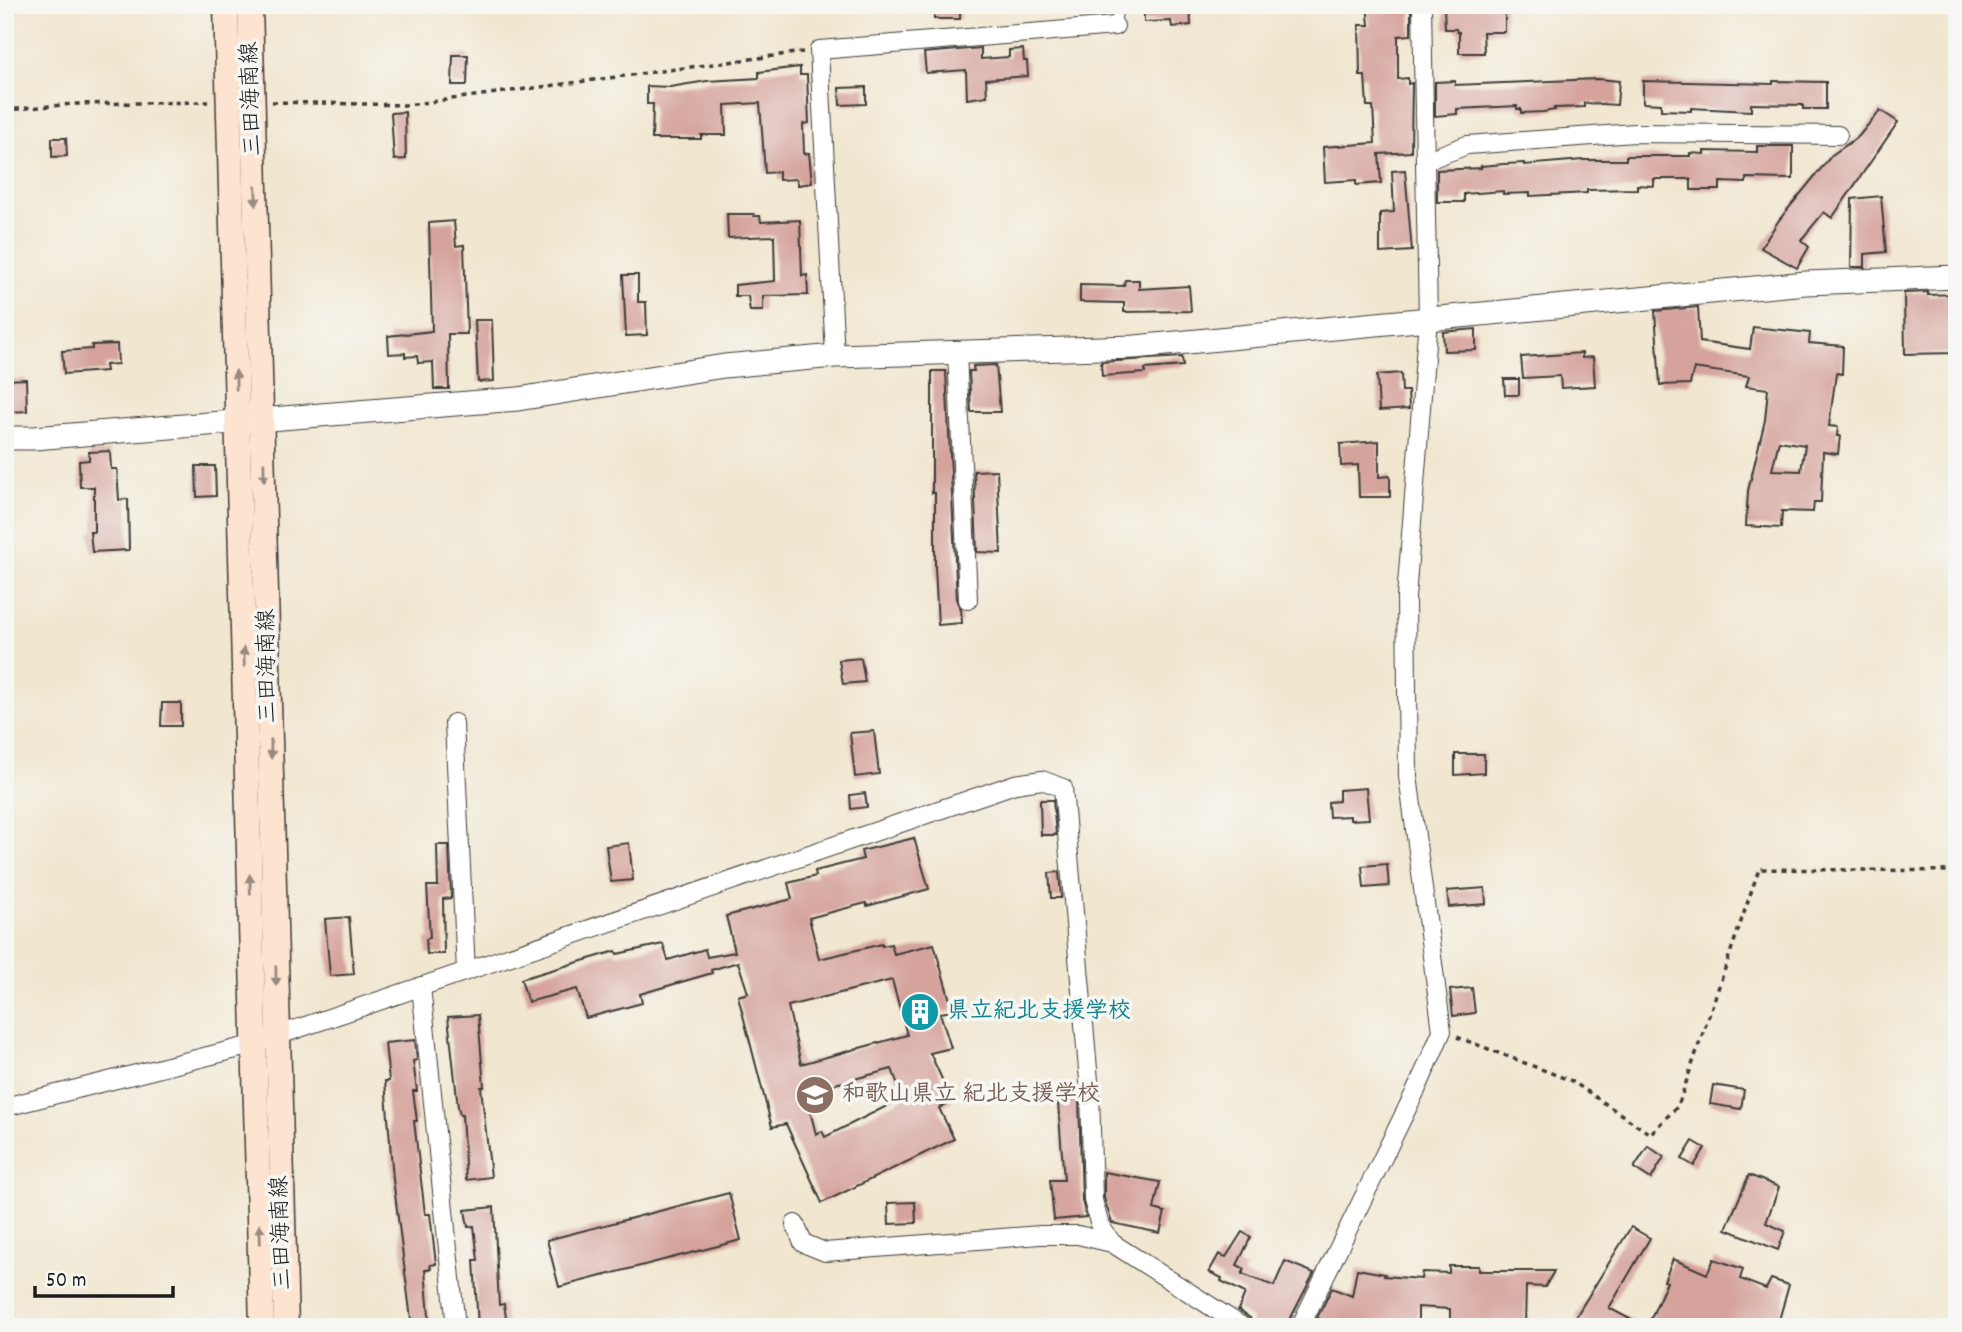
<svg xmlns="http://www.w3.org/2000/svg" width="1962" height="1332" font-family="Dekko,'Klee One',sans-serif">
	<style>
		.building { fill: #d5a39c; fill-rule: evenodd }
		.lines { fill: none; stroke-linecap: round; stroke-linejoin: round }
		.service-casing { stroke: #3c3a37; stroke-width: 11 }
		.minor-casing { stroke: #3c3a37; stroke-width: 20 }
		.tertiary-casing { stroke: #3c3a37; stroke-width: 25 }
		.secondary-casing { stroke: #3c3a37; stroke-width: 27 }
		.path { stroke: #3c3a37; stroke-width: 3.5; stroke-dasharray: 5 5; stroke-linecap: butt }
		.service { stroke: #fff; stroke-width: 9 }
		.minor { stroke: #fff; stroke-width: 18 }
		.tertiary { stroke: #fff; stroke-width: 23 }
		.secondary { stroke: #fde4d1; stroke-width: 24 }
		.oneway { fill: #988a80 }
		.labels { text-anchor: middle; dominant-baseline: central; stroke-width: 7; stroke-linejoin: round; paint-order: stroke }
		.street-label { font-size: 23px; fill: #1c1c1c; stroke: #f6f6f2 }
		.culture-label { font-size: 23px; font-weight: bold; fill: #0d838f; stroke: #f6f6f2; text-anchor: start }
		.education-label { font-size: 23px; font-weight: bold; fill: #785e54; stroke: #f6f6f2; text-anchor: start }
	</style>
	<rect width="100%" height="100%" fill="#f6f6f2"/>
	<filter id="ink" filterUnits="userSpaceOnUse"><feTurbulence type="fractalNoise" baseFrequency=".0143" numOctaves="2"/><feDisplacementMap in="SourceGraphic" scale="14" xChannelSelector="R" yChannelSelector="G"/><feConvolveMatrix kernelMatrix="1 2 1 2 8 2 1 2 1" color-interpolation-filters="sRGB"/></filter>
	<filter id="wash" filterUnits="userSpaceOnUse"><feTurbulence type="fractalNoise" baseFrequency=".00686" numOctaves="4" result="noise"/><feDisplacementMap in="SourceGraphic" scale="28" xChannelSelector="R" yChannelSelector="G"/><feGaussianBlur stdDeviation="1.57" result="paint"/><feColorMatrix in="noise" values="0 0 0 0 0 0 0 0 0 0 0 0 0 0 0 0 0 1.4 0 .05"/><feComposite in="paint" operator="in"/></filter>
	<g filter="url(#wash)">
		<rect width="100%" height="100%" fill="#f1e6cf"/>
		<g id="blocks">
			<!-- building -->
			<g class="building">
				<rect x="934" y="5" width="26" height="14"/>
				<path d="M 1144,5 L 1190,5 L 1191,25 L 1172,27 L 1171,21 L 1144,22 Z"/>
				<path d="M 1367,5 L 1411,5 L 1411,35 L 1398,36 L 1398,79 L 1408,78 L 1408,84 L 1412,83 L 1411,152 L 1379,154 L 1381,183 L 1356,185 L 1356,180 L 1325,182 L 1323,147 L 1375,143 L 1373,106 L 1367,106 L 1365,76 L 1360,76 L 1359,25 L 1369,25 Z"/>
				<path d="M 1505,5 L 1505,32 L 1483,32 L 1484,53 L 1459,53 L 1459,32 L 1457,32 L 1456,29 L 1445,29 L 1444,7 Z"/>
				<path d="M 981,48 L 981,59 L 1009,57 L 1009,50 L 1023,49 L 1024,61 L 1027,61 L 1028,76 L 986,79 L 987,96 L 967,99 L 966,70 L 926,73 L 924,53 Z"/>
				<path d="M 453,55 L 468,55 L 467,85 L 452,85 Z"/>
				<path d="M 800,67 L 800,75 L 807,75 L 809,123 L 803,124 L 804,154 L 809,153 L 812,183 L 798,185 L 797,179 L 779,180 L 779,172 L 765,173 L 760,103 L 725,105 L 726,135 L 701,135 L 701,139 L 652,139 L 653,104 L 647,104 L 647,86 L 670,87 L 707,81 L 759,78 L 759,72 Z"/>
				<path d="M 1597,79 L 1619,81 L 1617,105 L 1584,103 L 1584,107 L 1554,108 L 1555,110 L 1543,112 L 1521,113 L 1521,109 L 1517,109 L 1517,106 L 1457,109 L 1457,114 L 1435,116 L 1435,82 L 1455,81 L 1455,85 Z"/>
				<path d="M 1643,81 L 1773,84 L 1773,81 L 1826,82 L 1826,109 L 1803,109 L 1803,105 L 1751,104 L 1751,111 L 1691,108 L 1691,111 L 1661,110 L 1661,104 L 1643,103 Z"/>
				<path d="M 866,87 L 866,104 L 840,105 L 839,88 Z"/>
				<path d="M 1880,110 L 1898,122 L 1832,218 L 1824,212 L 1801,240 L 1809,247 L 1797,268 L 1761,248 L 1779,220 L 1832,155 L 1859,136 Z"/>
				<path d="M 405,112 L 406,159 L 394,160 L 391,113 Z"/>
				<path d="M 52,138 L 66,138 L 67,156 L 52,157 Z"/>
				<path d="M 1757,146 L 1793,146 L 1793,179 L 1746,178 L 1746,183 L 1720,182 L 1720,190 L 1691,190 L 1691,179 L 1654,179 L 1654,186 L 1637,185 L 1637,189 L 1587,190 L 1587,193 L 1530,196 L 1530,193 L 1503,194 L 1503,191 L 1464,194 L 1464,202 L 1437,202 L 1437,170 L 1481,168 L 1481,166 L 1504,164 L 1524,163 L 1524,165 L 1583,160 L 1626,160 L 1626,156 L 1690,156 L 1690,153 L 1704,154 L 1704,151 L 1757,152 Z"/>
				<path d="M 1405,170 L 1412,251 L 1380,253 L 1380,213 L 1394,212 L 1392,171 Z"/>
				<path d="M 1881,196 L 1886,252 L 1865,254 L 1865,267 L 1851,267 L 1852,199 Z"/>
				<path d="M 727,214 L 754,214 L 754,216 L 760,216 L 761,222 L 800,220 L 802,276 L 807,275 L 808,295 L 763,296 L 763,311 L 750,311 L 748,296 L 735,296 L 735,285 L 775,281 L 774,236 L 728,238 Z"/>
				<path d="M 454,221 L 456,246 L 464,245 L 467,334 L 448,334 L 449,389 L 434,389 L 433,362 L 418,363 L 417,356 L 405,357 L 405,353 L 389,354 L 388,336 L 432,331 L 429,223 Z"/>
				<path d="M 623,275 L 638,275 L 638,302 L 646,302 L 647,335 L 626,336 Z"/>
				<path d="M 1125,280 L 1139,280 L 1139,289 L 1189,286 L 1191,311 L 1124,312 L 1124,303 L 1080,302 L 1080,285 L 1124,286 Z"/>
				<path d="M 1928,292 L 1928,295 L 1957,294 L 1957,353 L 1905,354 L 1904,293 Z"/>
				<path d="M 1698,307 L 1700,342 L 1750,349 L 1753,327 L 1810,333 L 1809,343 L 1843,346 L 1842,374 L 1836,373 L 1829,426 L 1838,427 L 1837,436 L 1840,436 L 1838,454 L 1823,452 L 1821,502 L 1814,502 L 1813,512 L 1782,511 L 1781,528 L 1746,526 L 1748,491 L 1765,420 L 1768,389 L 1746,386 L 1749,376 L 1694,368 L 1690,384 L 1660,385 L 1655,311 ZM 1779,441 L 1805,445 L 1801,471 L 1772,470 Z"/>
				<path d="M 475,320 L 492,320 L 494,381 L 478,382 Z"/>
				<path d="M 1476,329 L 1476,350 L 1444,351 L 1443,332 Z"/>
				<path d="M 117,344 L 118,364 L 105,365 L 106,371 L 64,374 L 62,351 L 92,349 L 92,345 Z"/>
				<path d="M 1582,353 L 1582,358 L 1593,357 L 1595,386 L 1561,388 L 1560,376 L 1523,378 L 1521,357 Z"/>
				<path d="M 1182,357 L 1183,366 L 1145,369 L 1145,373 L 1102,376 L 1101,362 Z"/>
				<path d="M 996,365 L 1000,412 L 971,412 L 969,371 L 974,371 L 973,366 Z"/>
				<path d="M 932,371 L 946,371 L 957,601 L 961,609 L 962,623 L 938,625 L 935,567 L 935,493 L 932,493 Z"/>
				<path d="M 1401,373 L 1402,391 L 1408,391 L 1409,409 L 1379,411 L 1377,375 Z"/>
				<path d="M 26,379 L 27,411 L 9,412 L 7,380 Z"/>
				<path d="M 1504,379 L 1519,379 L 1519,395 L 1505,395 Z"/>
				<path d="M 1379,441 L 1379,477 L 1390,476 L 1390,497 L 1359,497 L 1358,465 L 1341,466 L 1340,444 Z"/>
				<path d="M 110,451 L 111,469 L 117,469 L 119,500 L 128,499 L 129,550 L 92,552 L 90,532 L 94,532 L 94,487 L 80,487 L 79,461 L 89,460 L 89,452 Z"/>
				<path d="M 196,466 L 215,466 L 216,496 L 197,497 Z"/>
				<path d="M 997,470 L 1001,553 L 977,552 L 974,471 Z"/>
				<path d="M 861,658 L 865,682 L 843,684 L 839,660 Z"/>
				<path d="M 162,703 L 181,703 L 181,726 L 161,726 Z"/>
				<path d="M 874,731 L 879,774 L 855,777 L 850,733 Z"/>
				<path d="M 1455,754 L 1484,754 L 1484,773 L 1455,775 Z"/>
				<path d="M 1366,788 L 1369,819 L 1350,820 L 1350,816 L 1329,817 L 1328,802 L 1339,801 L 1339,790 Z"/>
				<path d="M 865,793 L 867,807 L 851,809 L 850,795 Z"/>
				<path d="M 1040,800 L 1053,800 L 1056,835 L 1041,835 Z"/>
				<path d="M 914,838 L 929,889 L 867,906 L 866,903 L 809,918 L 819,959 L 882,944 L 882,946 L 891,944 L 894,954 L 934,944 L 953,1011 L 940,1013 L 951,1048 L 930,1053 L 952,1101 L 939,1108 L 954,1139 L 822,1203 L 786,1124 L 772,1127 L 738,996 L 748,993 L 738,962 L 711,970 L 712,973 L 640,994 L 642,1003 L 586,1018 L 577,989 L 528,1002 L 521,979 L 616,951 L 617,954 L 663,944 L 668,960 L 705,949 L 707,957 L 735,952 L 726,916 L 792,899 L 788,883 L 816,876 L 815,871 L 863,859 L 861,851 ZM 892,980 L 907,1035 L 801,1064 L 788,1006 ZM 892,1069 L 903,1098 L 825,1137 L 822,1131 L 816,1134 L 805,1092 Z"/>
				<path d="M 629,843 L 633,880 L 611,882 L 606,846 Z"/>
				<path d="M 437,845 L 449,845 L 451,898 L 443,899 L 444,954 L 427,954 L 426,939 L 430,938 L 427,886 L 438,886 Z"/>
				<path d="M 1387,864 L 1389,886 L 1364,888 L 1362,866 Z"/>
				<path d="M 1059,872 L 1061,898 L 1051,898 L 1049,873 Z"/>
				<path d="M 1485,888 L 1486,904 L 1449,907 L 1447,891 Z"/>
				<path d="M 349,917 L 354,974 L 330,976 L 325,919 Z"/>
				<path d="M 1472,988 L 1475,1013 L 1453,1016 L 1450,990 Z"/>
				<path d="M 478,1015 L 484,1087 L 481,1087 L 491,1177 L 466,1180 L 462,1115 L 460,1115 L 458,1107 L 448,1017 Z"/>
				<path d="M 415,1040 L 417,1060 L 413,1061 L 417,1091 L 413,1091 L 417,1121 L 414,1121 L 425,1214 L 430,1214 L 436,1264 L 430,1265 L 431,1269 L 425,1270 L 430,1327 L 412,1327 L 393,1179 L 385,1081 L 389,1081 L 385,1043 Z"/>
				<path d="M 1713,1085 L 1744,1090 L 1741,1109 L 1710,1104 Z"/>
				<path d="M 1079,1098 L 1082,1200 L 1086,1217 L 1054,1220 L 1050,1180 L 1064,1180 L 1058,1103 Z"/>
				<path d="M 1693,1141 L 1705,1148 L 1694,1166 L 1682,1159 Z"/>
				<path d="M 1648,1146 L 1664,1157 L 1651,1179 L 1634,1168 Z"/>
				<path d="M 1104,1172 L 1160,1182 L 1154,1209 L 1165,1212 L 1160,1233 L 1112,1223 L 1104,1198 Z"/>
				<path d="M 1749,1175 L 1779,1187 L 1766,1223 L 1785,1231 L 1778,1250 L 1726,1229 Z"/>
				<path d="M 729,1193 L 741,1240 L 559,1287 L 547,1240 Z"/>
				<path d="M 915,1202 L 916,1223 L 889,1224 L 888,1203 Z"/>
				<path d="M 494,1207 L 499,1305 L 504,1304 L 507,1324 L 478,1327 L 474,1260 L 478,1260 L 474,1226 L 468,1227 L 465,1210 Z"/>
				<path d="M 1631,1227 L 1650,1238 L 1609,1308 L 1645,1327 L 1590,1327 L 1575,1318 Z"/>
				<path d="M 1242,1232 L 1251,1237 L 1237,1265 L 1245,1269 L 1242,1274 L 1274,1286 L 1285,1261 L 1314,1273 L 1286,1327 L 1254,1327 L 1250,1318 L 1238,1310 L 1245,1293 L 1221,1281 L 1222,1278 L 1209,1272 L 1219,1254 L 1226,1257 Z"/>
				<path d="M 1673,1259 L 1707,1274 L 1714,1259 L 1743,1269 L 1740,1279 L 1766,1289 L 1771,1279 L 1789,1285 L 1777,1327 L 1647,1327 L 1667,1282 L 1664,1281 Z"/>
				<path d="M 1449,1266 L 1479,1266 L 1479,1271 L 1554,1271 L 1545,1287 L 1526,1286 L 1525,1326 L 1450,1327 L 1450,1309 L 1418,1307 L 1418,1327 L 1335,1327 L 1317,1318 L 1332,1288 L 1352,1296 L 1357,1269 L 1385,1274 L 1384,1276 L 1421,1279 L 1422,1272 L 1449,1273 Z"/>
			</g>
		</g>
	</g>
	<g filter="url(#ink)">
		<use href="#blocks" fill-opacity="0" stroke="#3c3a37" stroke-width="2"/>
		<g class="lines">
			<!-- service casing -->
			<g class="service-casing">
				<path id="service" d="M 1115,26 L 1119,5"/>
			</g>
			<!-- minor casing -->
			<g class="minor-casing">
				<g id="minor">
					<path d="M 1425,161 L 1467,145 L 1635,133 L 1838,135"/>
					<path d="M 957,352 L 968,600"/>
					<path d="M 835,356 L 819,50 L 1115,26"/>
					<path d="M 454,723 L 466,971"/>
					<path d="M 421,986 L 456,1327"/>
					<path d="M 5,1107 L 244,1047 L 1015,784 L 1042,780 L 1063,788 L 1090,1092 L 1093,1200 L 1100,1226 L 1112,1243"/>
					<path d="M 795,1224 L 803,1243 L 825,1252 L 1040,1235 L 1078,1235 L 1112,1243 L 1243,1327"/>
					<path d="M 1300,1327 L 1419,1084 L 1442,1031 L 1408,776 L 1406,598 L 1428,319 L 1422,5"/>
				</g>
			</g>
			<!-- tertiary casing -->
			<g class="tertiary-casing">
				<path id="tertiary" d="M 5,438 L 34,438 L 518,399 L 724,366 L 835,356 L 1135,347 L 1806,283 L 1957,277"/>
			</g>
			<!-- secondary casing -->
			<g class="secondary-casing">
				<g id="secondary">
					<path d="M 226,5 L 262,1327"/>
					<path d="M 250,5 L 286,1327"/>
				</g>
			</g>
			<!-- path -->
			<g class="path">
				<path d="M 272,102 L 407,105 L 803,52"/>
				<path d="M 5,110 L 74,104 L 208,102"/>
				<path d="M 1457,1037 L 1572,1081 L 1650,1134 L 1678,1106 L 1759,869 L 1957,871"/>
			</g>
			<!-- service -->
			<use href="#service" class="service"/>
			<!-- minor -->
			<use href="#minor" class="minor"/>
			<!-- tertiary -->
			<use href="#tertiary" class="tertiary"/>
			<!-- secondary -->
			<use href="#secondary" class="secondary"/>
		</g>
		<!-- one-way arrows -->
		<defs><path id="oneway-solid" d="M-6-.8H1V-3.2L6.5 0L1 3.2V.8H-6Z" transform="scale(1.75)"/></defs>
		<g class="oneway">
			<use href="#oneway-solid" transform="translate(256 196) rotate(88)"/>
			<use href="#oneway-solid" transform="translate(236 380) rotate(-91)"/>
			<use href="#oneway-solid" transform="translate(264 472) rotate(89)"/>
			<use href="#oneway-solid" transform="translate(244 657) rotate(-92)"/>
			<use href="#oneway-solid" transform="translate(271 749) rotate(89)"/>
			<use href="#oneway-solid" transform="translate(250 884) rotate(-92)"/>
			<use href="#oneway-solid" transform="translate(276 976) rotate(89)"/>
			<use href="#oneway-solid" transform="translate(260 1234) rotate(-92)"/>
		</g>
	</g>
	<!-- icons -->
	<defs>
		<g id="building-disc" transform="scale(2.0125)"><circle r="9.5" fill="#0f9aa8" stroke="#f6f6f2"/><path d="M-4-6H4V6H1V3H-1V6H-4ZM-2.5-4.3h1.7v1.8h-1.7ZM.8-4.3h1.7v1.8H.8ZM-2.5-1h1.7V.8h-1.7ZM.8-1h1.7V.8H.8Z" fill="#fff"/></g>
		<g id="school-disc" transform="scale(2.0125)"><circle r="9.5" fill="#8d6e63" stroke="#f6f6f2"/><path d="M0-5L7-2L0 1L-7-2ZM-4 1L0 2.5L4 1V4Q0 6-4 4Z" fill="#fff"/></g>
	</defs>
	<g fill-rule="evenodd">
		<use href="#building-disc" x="920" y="1012"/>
		<use href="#school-disc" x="815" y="1095"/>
	</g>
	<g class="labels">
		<!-- street labels -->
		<g class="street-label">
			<text transform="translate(253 99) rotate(-92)">三田海南線</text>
			<text transform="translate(269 666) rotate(-91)">三田海南線</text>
			<text transform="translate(283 1233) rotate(-92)">三田海南線</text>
		</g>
		<!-- culture labels -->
		<g class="culture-label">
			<text x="947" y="1012">県立紀北支援学校</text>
		</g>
		<!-- education labels -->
		<g class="education-label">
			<text x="842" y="1095">和歌山県立 紀北支援学校</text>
		</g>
	</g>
	<!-- margin -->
	<rect width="1962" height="1332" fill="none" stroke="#f6f6f2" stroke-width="28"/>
	<!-- scale -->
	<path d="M35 1286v10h138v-10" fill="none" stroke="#1c1c1c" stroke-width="3.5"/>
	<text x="46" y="1286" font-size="21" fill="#1c1c1c" stroke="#f6f6f2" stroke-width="5" paint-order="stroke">50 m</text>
</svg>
